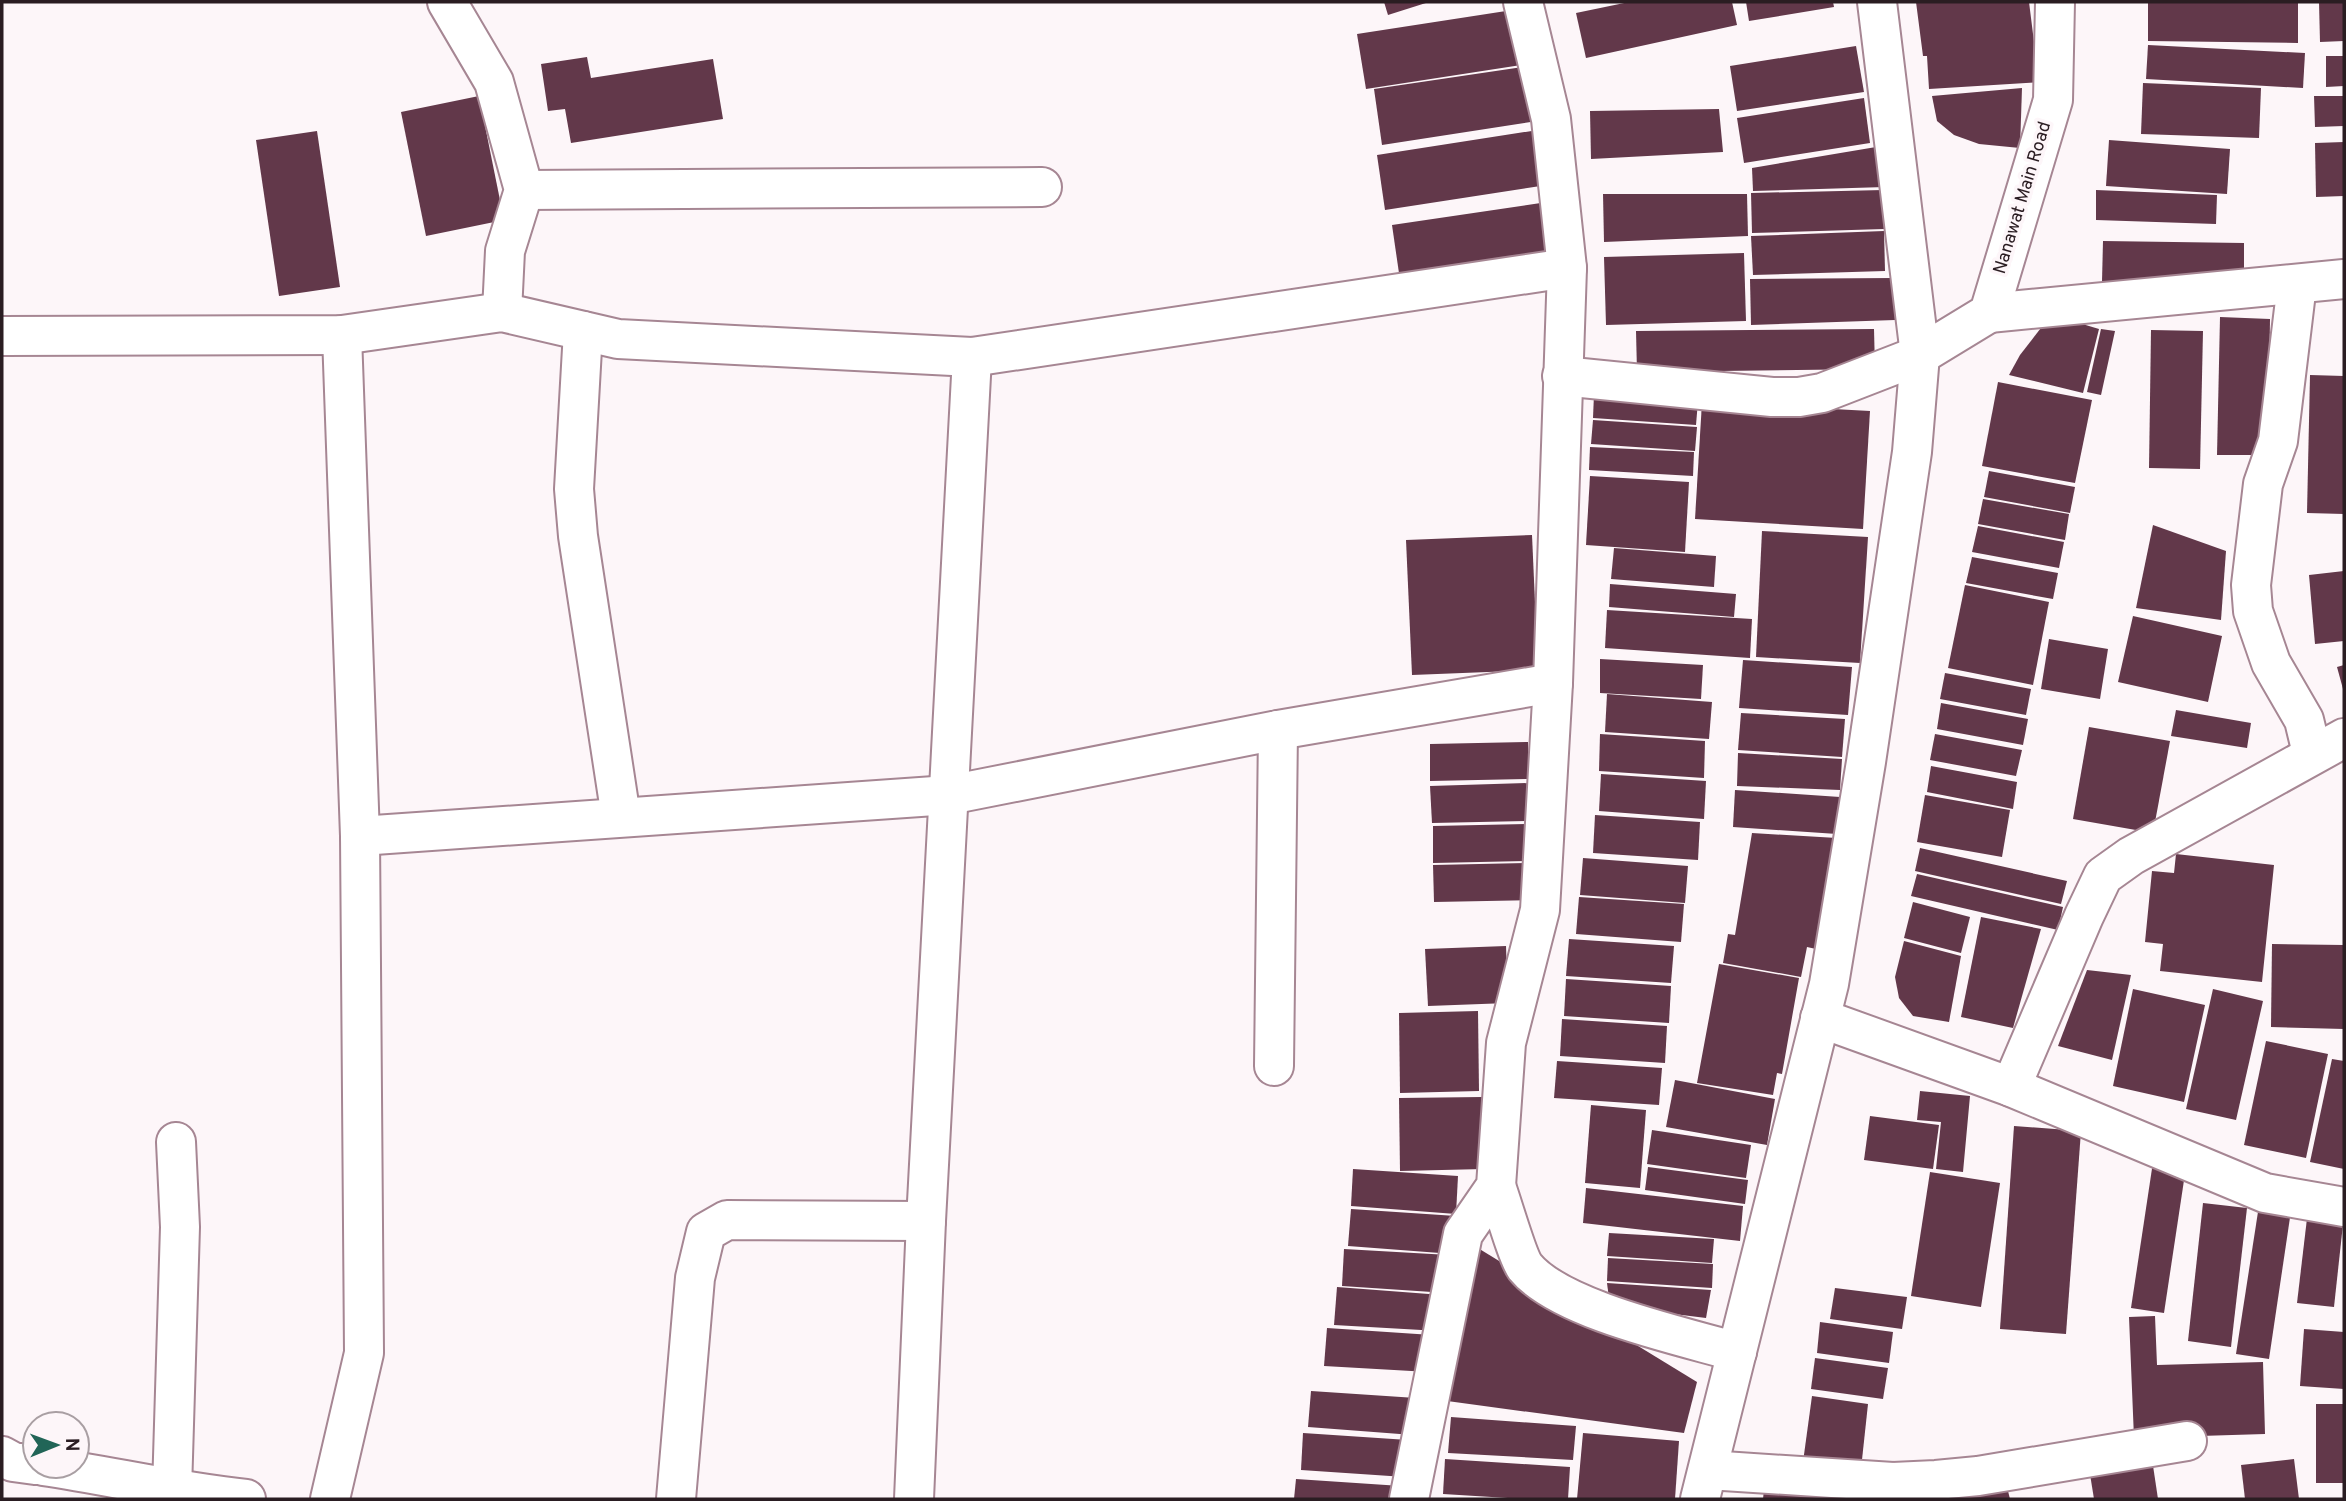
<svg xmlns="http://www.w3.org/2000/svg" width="2346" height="1501" font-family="Overpass,sans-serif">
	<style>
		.building { fill: #62384a }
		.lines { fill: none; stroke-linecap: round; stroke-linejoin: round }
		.minor-casing { stroke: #a68693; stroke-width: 42 }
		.major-casing { stroke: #a68693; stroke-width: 42 }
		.minor { stroke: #fff; stroke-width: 38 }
		.major { stroke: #fff; stroke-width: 38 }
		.labels { text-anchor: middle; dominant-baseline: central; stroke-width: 7; stroke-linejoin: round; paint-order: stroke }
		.street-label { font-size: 18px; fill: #2a1d22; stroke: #fdf6f9 }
	</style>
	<rect width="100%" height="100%" fill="#fdf6f9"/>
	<!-- building -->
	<g class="building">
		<path d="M 1384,2 L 1429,2 L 1388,15 Z"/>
		<path d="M 1629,2 L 1732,2 L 1737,25 L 1586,58 L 1576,13 Z"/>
		<path d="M 1746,2 L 1833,2 L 1834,7 L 1749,21 Z"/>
		<path d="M 1916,2 L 2029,2 L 2035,50 L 2042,82 L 1929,89 L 1927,56 L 1923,56 Z"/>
		<path d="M 2148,2 L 2298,2 L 2298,43 L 2148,41 Z"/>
		<path d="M 2319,2 L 2344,2 L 2344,41 L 2320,42 Z"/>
		<path d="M 1519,9 L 1527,64 L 1366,89 L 1357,34 Z"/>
		<path d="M 2148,45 L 2305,53 L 2303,88 L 2146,79 Z"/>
		<path d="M 1856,46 L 1864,92 L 1737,111 L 1730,66 Z"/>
		<path d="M 2326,56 L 2344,56 L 2344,86 L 2326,87 Z"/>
		<path d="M 587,57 L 591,78 L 713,59 L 723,119 L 571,143 L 565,109 L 548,111 L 541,64 Z"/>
		<path d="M 1536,65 L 1544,120 L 1382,145 L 1374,89 Z"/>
		<path d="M 2143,83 L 2261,88 L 2259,138 L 2141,134 Z"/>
		<path d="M 2022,88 L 2020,148 L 1979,144 L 1954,135 L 1937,121 L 1932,96 Z"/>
		<path d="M 479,96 L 504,220 L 426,236 L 401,112 Z"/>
		<path d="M 2314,96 L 2344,96 L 2344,126 L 2315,127 Z"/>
		<path d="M 1864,98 L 1870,143 L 1744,163 L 1737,118 Z"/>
		<path d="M 1719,109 L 1723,152 L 1591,159 L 1590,111 Z"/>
		<path d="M 1538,130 L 1547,185 L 1385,210 L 1377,155 Z"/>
		<path d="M 317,131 L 340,287 L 279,296 L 256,140 Z"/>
		<path d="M 2109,140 L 2230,149 L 2227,194 L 2106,186 Z"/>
		<path d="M 2344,142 L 2344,196 L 2316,197 L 2315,143 Z"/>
		<path d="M 1882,146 L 1885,187 L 1753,191 L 1752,168 Z"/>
		<path d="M 1883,190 L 1884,229 L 1752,233 L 1751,193 Z"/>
		<path d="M 2096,190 L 2217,195 L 2216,224 L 2096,220 Z"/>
		<path d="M 1603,194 L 1747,194 L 1748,236 L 1604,242 Z"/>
		<path d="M 1554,201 L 1562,256 L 1400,280 L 1392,225 Z"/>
		<path d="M 1884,231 L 1885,271 L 1753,275 L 1751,236 Z"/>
		<path d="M 2103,241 L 2244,243 L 2244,285 L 2102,282 Z"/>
		<path d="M 1744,253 L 1746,321 L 1606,325 L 1604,257 Z"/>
		<path d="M 1894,278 L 1895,320 L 1751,325 L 1750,279 Z"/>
		<path d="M 2220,317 L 2270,319 L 2268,455 L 2217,455 Z"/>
		<path d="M 2079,323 L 2099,329 L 2083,393 L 2009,375 L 2020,355 L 2044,324 Z"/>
		<path d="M 1874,329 L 1875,369 L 1637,372 L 1636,331 Z"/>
		<path d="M 2101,329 L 2115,331 L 2101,395 L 2087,392 Z"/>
		<path d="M 2151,330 L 2203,331 L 2200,469 L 2149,468 Z"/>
		<path d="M 2310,375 L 2344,376 L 2344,514 L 2307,513 Z"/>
		<path d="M 1998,382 L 2092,400 L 2075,483 L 1982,466 Z"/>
		<path d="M 1594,394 L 1698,401 L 1696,425 L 1593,418 Z"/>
		<path d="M 1702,402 L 1870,411 L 1863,529 L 1695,519 Z"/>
		<path d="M 1593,420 L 1697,427 L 1695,451 L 1591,444 Z"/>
		<path d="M 1590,447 L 1694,452 L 1693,476 L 1589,470 Z"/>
		<path d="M 1989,471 L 2075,487 L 2070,513 L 1984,497 Z"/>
		<path d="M 1590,476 L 1689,482 L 1685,552 L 1586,545 Z"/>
		<path d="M 1983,499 L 2069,514 L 2065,540 L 1978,524 Z"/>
		<path d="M 2153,525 L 2226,551 L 2221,620 L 2136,608 Z"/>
		<path d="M 1978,526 L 2064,542 L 2059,568 L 1972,552 Z"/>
		<path d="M 1762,531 L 1868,537 L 1860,663 L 1756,657 Z"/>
		<path d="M 1532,535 L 1538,670 L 1412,675 L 1406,540 Z"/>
		<path d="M 1614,548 L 1716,556 L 1714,587 L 1611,579 Z"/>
		<path d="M 1972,557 L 2058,573 L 2053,599 L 1966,583 Z"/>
		<path d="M 2344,571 L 2344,641 L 2315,644 L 2309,575 Z"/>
		<path d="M 1610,584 L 1736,594 L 1734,617 L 1609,607 Z"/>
		<path d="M 1965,585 L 2049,602 L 2033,685 L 1948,668 Z"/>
		<path d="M 1607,610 L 1752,619 L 1750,658 L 1605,648 Z"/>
		<path d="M 2133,616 L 2222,636 L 2208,702 L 2118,682 Z"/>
		<path d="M 2049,639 L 2108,649 L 2100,699 L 2041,689 Z"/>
		<path d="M 1600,659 L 1703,665 L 1701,699 L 1600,693 Z"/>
		<path d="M 1743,660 L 1852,667 L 1848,715 L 1739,708 Z"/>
		<path d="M 2344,665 L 2344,689 L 2343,689 L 2337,667 Z"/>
		<path d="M 1945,673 L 2031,689 L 2026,715 L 1940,699 Z"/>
		<path d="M 1607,694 L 1712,702 L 1709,739 L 1605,732 Z"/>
		<path d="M 1941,703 L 2028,719 L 2023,745 L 1937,729 Z"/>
		<path d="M 2176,710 L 2251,723 L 2247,748 L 2171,736 Z"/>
		<path d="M 1741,713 L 1845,719 L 1842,757 L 1738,750 Z"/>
		<path d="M 2089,727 L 2170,741 L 2153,833 L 2073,819 Z"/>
		<path d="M 1600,734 L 1705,741 L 1704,778 L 1599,771 Z"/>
		<path d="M 1935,734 L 2022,750 L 2016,776 L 1930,760 Z"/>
		<path d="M 1528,742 L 1529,779 L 1430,781 L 1430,744 Z"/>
		<path d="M 1738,753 L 1842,759 L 1840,790 L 1737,786 Z"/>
		<path d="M 1931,766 L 2017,782 L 2013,809 L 1927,792 Z"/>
		<path d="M 1601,774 L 1706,781 L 1704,819 L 1599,811 Z"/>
		<path d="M 1529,783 L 1531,821 L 1432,823 L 1430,786 Z"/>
		<path d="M 1735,790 L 1840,797 L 1837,834 L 1733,827 Z"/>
		<path d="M 1925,795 L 2010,810 L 2002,857 L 1917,842 Z"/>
		<path d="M 1595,815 L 1700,822 L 1698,860 L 1593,853 Z"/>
		<path d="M 1532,824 L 1532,861 L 1433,863 L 1433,826 Z"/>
		<path d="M 1752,833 L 1837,838 L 1816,949 L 1807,947 L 1801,977 L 1723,963 L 1728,934 L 1735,935 Z"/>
		<path d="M 1920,848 L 2067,881 L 2061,904 L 1915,871 Z"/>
		<path d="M 2176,854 L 2274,865 L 2262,982 L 2160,971 L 2163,944 L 2145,942 L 2152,871 L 2174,873 Z"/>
		<path d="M 1583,858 L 1688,866 L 1685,903 L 1580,895 Z"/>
		<path d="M 1532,863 L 1533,900 L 1434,902 L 1433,865 Z"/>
		<path d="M 1917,874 L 2063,907 L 2058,930 L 1911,896 Z"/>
		<path d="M 1579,897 L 1684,904 L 1681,942 L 1576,934 Z"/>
		<path d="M 1913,902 L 1970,917 L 1961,953 L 1904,938 Z"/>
		<path d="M 1981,917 L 2041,929 L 2013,1028 L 1961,1017 Z"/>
		<path d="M 1569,939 L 1674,946 L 1671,983 L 1566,976 Z"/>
		<path d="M 1904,941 L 1961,956 L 1949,1022 L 1913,1016 L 1899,998 L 1895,977 Z"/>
		<path d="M 2272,944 L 2344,945 L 2344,1029 L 2271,1027 Z"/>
		<path d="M 1506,946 L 1508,1003 L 1428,1006 L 1425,949 Z"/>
		<path d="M 1719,964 L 1799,978 L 1782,1074 L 1777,1073 L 1773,1095 L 1697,1083 Z"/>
		<path d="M 2087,970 L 2131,975 L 2112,1060 L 2058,1046 Z"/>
		<path d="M 1566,979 L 1671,986 L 1669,1023 L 1564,1016 Z"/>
		<path d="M 2133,989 L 2205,1005 L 2184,1102 L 2113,1086 Z"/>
		<path d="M 2213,989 L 2263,1001 L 2236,1120 L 2186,1109 Z"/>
		<path d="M 1478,1011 L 1479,1091 L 1400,1093 L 1399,1013 Z"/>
		<path d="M 1562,1019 L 1667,1026 L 1665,1063 L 1560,1056 Z"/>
		<path d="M 2266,1041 L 2328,1054 L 2306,1158 L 2244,1145 Z"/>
		<path d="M 2332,1059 L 2344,1061 L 2344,1169 L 2310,1162 Z"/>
		<path d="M 1557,1061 L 1662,1068 L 1659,1105 L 1554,1098 Z"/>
		<path d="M 1675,1080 L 1775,1099 L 1767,1145 L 1666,1127 Z"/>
		<path d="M 1920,1091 L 1970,1096 L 1963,1172 L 1936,1169 L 1941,1122 L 1917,1120 Z"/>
		<path d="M 1482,1097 L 1484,1169 L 1400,1171 L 1399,1098 Z"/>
		<path d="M 1591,1105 L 1646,1110 L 1640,1188 L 1585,1183 Z"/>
		<path d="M 1870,1116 L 1939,1125 L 1933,1169 L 1864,1160 Z"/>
		<path d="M 2014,1126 L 2081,1131 L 2066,1334 L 2000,1329 Z"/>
		<path d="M 1652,1130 L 1751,1145 L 1746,1178 L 1647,1164 Z"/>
		<path d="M 2153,1162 L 2186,1167 L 2164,1313 L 2131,1308 Z"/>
		<path d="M 1648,1167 L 1748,1180 L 1745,1204 L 1645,1190 Z"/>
		<path d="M 1353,1169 L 1458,1176 L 1456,1214 L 1351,1206 Z"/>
		<path d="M 1930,1172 L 2000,1183 L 1981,1307 L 1911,1296 Z"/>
		<path d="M 1586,1188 L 1743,1206 L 1740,1241 L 1583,1223 Z"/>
		<path d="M 2260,1199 L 2292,1204 L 2269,1359 L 2236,1354 Z"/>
		<path d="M 2203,1203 L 2247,1208 L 2231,1347 L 2188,1341 Z"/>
		<path d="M 1351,1209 L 1456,1216 L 1453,1254 L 1348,1246 Z"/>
		<path d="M 2308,1210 L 2344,1215 L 2334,1307 L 2297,1303 Z"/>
		<path d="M 1609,1233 L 1714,1239 L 1712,1263 L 1607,1256 Z"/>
		<path d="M 1473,1245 L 1697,1382 L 1684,1433 L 1440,1400 Z"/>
		<path d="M 1344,1249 L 1449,1255 L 1447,1293 L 1342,1286 Z"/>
		<path d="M 1608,1258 L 1713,1264 L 1712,1288 L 1607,1281 Z"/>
		<path d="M 1607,1283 L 1711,1290 L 1706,1318 L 1610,1306 Z"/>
		<path d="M 1337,1287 L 1442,1295 L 1439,1331 L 1334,1325 Z"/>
		<path d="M 1835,1288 L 1907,1297 L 1902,1329 L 1830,1319 Z"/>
		<path d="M 2155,1316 L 2157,1365 L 2263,1362 L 2265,1434 L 2134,1438 L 2129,1317 Z"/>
		<path d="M 1820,1322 L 1893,1332 L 1889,1363 L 1817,1353 Z"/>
		<path d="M 1327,1328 L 1432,1335 L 1429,1372 L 1324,1366 Z"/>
		<path d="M 2304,1329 L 2344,1332 L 2344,1389 L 2300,1386 Z"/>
		<path d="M 1815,1358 L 1888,1368 L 1883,1399 L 1811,1389 Z"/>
		<path d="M 1311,1391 L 1416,1398 L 1413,1435 L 1308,1427 Z"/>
		<path d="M 1812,1396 L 1868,1404 L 1861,1469 L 1803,1462 Z"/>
		<rect x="2316" y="1404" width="28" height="79"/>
		<path d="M 1451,1417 L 1576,1426 L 1573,1460 L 1448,1453 Z"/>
		<path d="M 1303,1433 L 1408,1440 L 1405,1477 L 1301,1470 Z"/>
		<path d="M 1583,1433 L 1679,1441 L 1675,1499 L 1577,1499 Z"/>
		<path d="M 1445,1459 L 1570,1467 L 1568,1499 L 1524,1499 L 1443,1494 Z"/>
		<path d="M 2152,1459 L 2158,1499 L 2094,1499 L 2089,1468 Z"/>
		<path d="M 2294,1459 L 2299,1499 L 2245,1499 L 2241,1465 Z"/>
		<path d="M 1296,1479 L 1401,1486 L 1400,1499 L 1294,1499 Z"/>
		<path d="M 1765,1481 L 1855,1492 L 1854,1499 L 1763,1499 Z"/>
		<path d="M 2008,1491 L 2010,1499 L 1917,1499 L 1916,1497 Z"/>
	</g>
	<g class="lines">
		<!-- minor casing -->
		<g class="minor-casing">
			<g id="minor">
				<path d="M 447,2 L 494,82 L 524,190 L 505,251 L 502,312"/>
				<path d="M 524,190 L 1042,187"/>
				<path d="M 2297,284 L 2278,441 L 2263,484 L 2251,585 L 2253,611 L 2271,663 L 2304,720 L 2312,753"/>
				<path d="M 1989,313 L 2344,279"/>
				<path d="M 583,331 L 574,489 L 578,536 L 621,817"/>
				<path d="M 2,336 L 342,335 L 502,312 L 618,339 L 972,357 L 1567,268"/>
				<path d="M 1562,376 L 1772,397 L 1799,397 L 1822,393 L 1920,355 L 1989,313 L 2053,100 L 2055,2"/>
				<path d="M 360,836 L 949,795 L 1278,730 L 1553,683"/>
				<path d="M 1820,1018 L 2011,1087 L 2265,1193 L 2344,1207"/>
				<path d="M 1274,1066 L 1278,730"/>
				<path d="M 2011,1087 L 2084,916 L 2103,876 L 2131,856 L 2344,738"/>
				<path d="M 1496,1186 C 1502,1202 1517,1256 1525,1267 C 1560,1310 1682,1336 1737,1352"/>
				<path d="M 2,1456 L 13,1462 L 35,1465"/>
				<path d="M 43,1466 C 111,1476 178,1492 246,1499"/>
				<path d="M 1708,1470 L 1893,1482 L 1936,1480 L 1978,1476 L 2187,1441"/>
				<path d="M 172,1490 L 180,1227 L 176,1142"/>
				<path d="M 330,1499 L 364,1353 L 360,836 L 342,335"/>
				<path d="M 676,1499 L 695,1278 L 706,1232 L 727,1220 L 926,1221"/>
				<path d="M 914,1499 L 926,1221 L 972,357"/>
				<path d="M 1409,1499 L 1463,1234 L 1496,1186 L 1506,1043 L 1540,910 L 1553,683 L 1567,268 L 1551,119 L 1523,2"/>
			</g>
		</g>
		<!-- major casing -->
		<g class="major-casing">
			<path id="major" d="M 1700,1499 L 1829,984 L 1866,762 L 1912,452 L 1920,355 L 1877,2"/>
		</g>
		<!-- minor -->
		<use href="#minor" class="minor"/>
		<!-- major -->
		<use href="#major" class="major"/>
	</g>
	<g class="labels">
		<!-- street labels -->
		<g class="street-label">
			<text transform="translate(2023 198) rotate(-73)">Nanawat Main Road</text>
		</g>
	</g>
	<!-- border -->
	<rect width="2346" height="1501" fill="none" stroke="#2a1d22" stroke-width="7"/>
	<!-- north arrow -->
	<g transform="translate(56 1445) rotate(89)"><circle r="33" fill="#fdf6f9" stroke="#a99fa3" stroke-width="2"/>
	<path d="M0-5L12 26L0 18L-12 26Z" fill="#216557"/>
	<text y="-10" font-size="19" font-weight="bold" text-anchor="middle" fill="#2a1d22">N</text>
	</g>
</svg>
